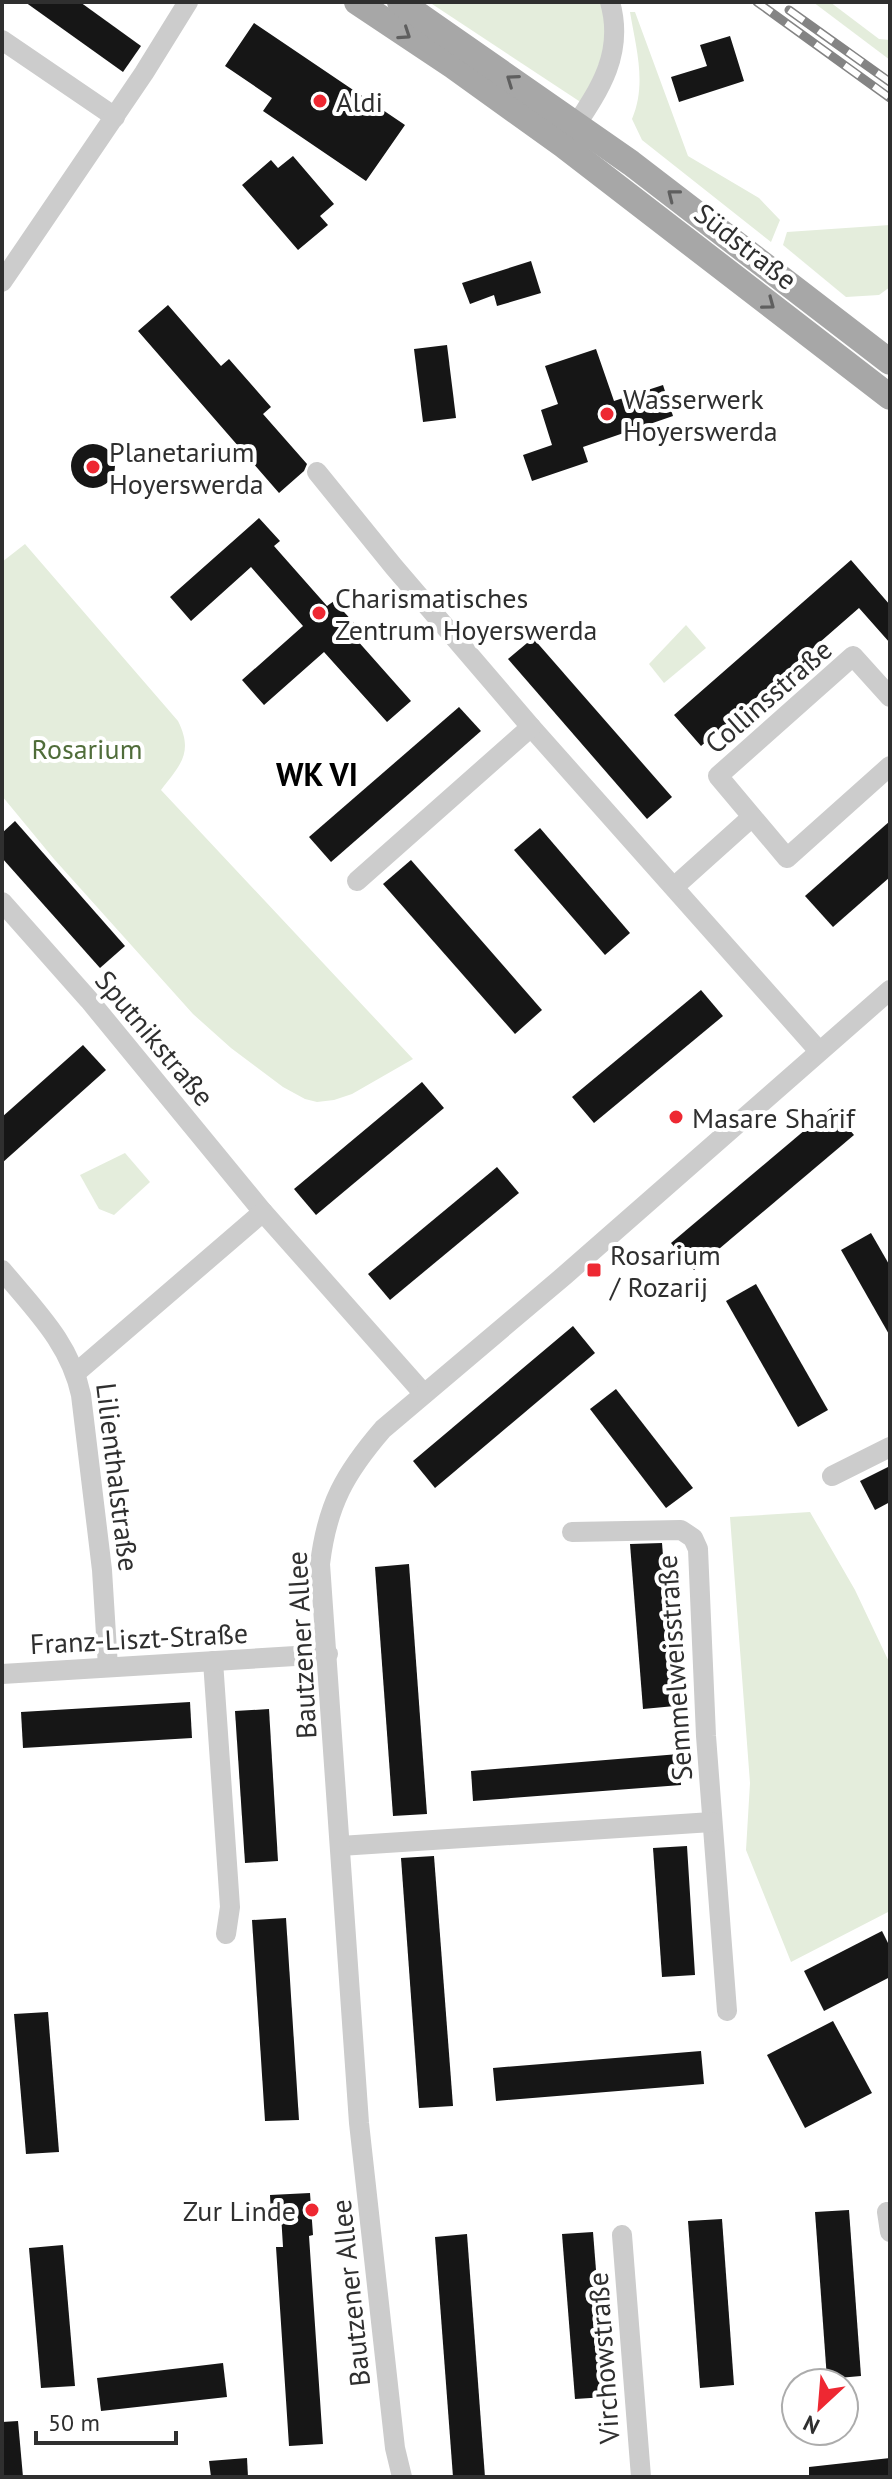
<svg xmlns="http://www.w3.org/2000/svg" width="892" height="2479" font-family="'PT Sans',sans-serif">
	<style>
		.green { fill: #e4eddc }
		.building { fill: #161616 }
		.lines { fill: none; stroke-linecap: round; stroke-linejoin: round }
		.minor { stroke: #ccc; stroke-width: 20 }
		.major { stroke: #a7a7a7; stroke-width: 26 }
		.rail-casing { stroke: #848484; stroke-width: 9 }
		.rail { stroke: #fff; stroke-width: 6; stroke-dasharray: 18; stroke-linecap: butt }
		.oneway { stroke: #5f5f5f }
		.poi-dot { fill: #ee2832; stroke: #fff; stroke-width: 3 }
		.labels { text-anchor: middle; dominant-baseline: central; stroke-width: 8; stroke-linejoin: round; paint-order: stroke }
		.poi-label { font-size: 28px; fill: #2f2f2f; stroke: #fff; text-anchor: start }
		.street-label { font-size: 28px; fill: #2f2f2f; stroke: #fff }
		.park-label { font-size: 28px; fill: #506d3a; stroke: #fff }
		.quarter-label { font-size: 32px; font-weight: bold; fill: #000; stroke: #fff }
	</style>
	<rect width="100%" height="100%" fill="#fff"/>
	<!-- green -->
	<g class="green">
		<path d="M 429,2 L 605,2 L 607,40 L 585,105 Z"/>
		<path d="M 813,2 L 830,2 L 879,39 L 890,40 L 890,60 Z"/>
		<path d="M 630,12 L 635,12 L 688,156 L 759,198 L 780,220 L 771,242 L 642,140 L 632,119 C 647,84 636,48 630,12 Z"/>
		<path d="M 890,225 L 890,287 L 879,295 L 846,297 L 783,245 L 787,232 Z"/>
		<path d="M 25,544 L 178,721 C 194,753 180,765 161,790 L 413,1059 L 352,1094 L 334,1100 L 317,1102 L 305,1099 L 283,1087 L 231,1048 L 193,1014 L 54,859 L 2,796 L 2,562 Z"/>
		<path d="M 686,625 L 706,648 L 664,683 L 649,664 Z"/>
		<path d="M 125,1153 L 150,1182 L 114,1215 L 99,1209 L 80,1175 Z"/>
		<path d="M 810,1512 L 855,1590 L 890,1664 L 890,1911 L 791,1962 L 746,1850 L 750,1783 L 730,1517 Z"/>
	</g>
	<!-- building -->
	<g class="building">
		<path d="M 25,2 L 80,2 L 141,46 L 123,72 Z"/>
		<path d="M 254,23 L 405,125 L 366,181 L 263,111 L 272,98 L 225,66 Z"/>
		<path d="M 730,36 L 744,81 L 679,102 L 671,77 L 707,66 L 700,45 Z"/>
		<path d="M 293,156 L 334,204 L 320,216 L 328,225 L 298,250 L 242,185 L 271,160 L 278,168 Z"/>
		<path d="M 531,261 L 541,293 L 497,306 L 494,295 L 470,304 L 462,283 Z"/>
		<path d="M 168,305 L 221,366 L 229,359 L 271,407 L 263,414 L 307,464 L 304,471 L 279,493 L 138,331 Z"/>
		<path d="M 447,345 L 456,418 L 423,422 L 414,349 Z"/>
		<path d="M 596,349 L 614,401 L 663,385 L 673,416 L 583,447 L 588,462 L 532,481 L 523,455 L 552,445 L 541,410 L 558,404 L 545,366 Z"/>
		<circle cx="93" cy="466" r="22"/>
		<path d="M 259,518 L 280,541 L 274,546 L 327,606 L 334,601 L 355,624 L 348,630 L 411,701 L 387,722 L 324,652 L 264,705 L 242,680 L 303,626 L 251,567 L 191,621 L 170,597 Z"/>
		<path d="M 851,560 L 890,605 L 890,643 L 859,608 L 701,746 L 674,715 Z"/>
		<path d="M 533,638 L 672,797 L 647,819 L 508,659 Z"/>
		<path d="M 459,707 L 481,731 L 331,862 L 309,837 Z"/>
		<path d="M 15,821 L 125,946 L 100,968 L 2,858 L 2,833 Z"/>
		<path d="M 890,821 L 890,877 L 833,927 L 805,896 Z"/>
		<path d="M 540,828 L 630,933 L 605,955 L 514,850 Z"/>
		<path d="M 411,860 L 542,1010 L 515,1034 L 383,884 Z"/>
		<path d="M 701,990 L 723,1016 L 594,1123 L 572,1097 Z"/>
		<path d="M 83,1045 L 106,1070 L 2,1163 L 2,1117 Z"/>
		<path d="M 422,1082 L 444,1108 L 316,1215 L 294,1189 Z"/>
		<path d="M 831,1108 L 854,1135 L 694,1270 L 671,1243 Z"/>
		<path d="M 497,1167 L 519,1193 L 390,1300 L 368,1274 Z"/>
		<path d="M 871,1233 L 890,1266 L 890,1336 L 841,1250 Z"/>
		<path d="M 756,1284 L 828,1410 L 798,1427 L 726,1301 Z"/>
		<path d="M 573,1326 L 595,1353 L 435,1488 L 413,1461 Z"/>
		<path d="M 616,1389 L 693,1488 L 666,1508 L 590,1409 Z"/>
		<path d="M 890,1466 L 890,1502 L 875,1510 L 860,1481 Z"/>
		<path d="M 662,1543 L 675,1706 L 643,1709 L 630,1544 Z"/>
		<path d="M 409,1564 L 427,1814 L 393,1816 L 375,1567 Z"/>
		<path d="M 190,1702 L 192,1738 L 23,1748 L 21,1712 Z"/>
		<path d="M 269,1709 L 278,1861 L 245,1863 L 235,1711 Z"/>
		<path d="M 679,1754 L 681,1785 L 473,1801 L 471,1771 Z"/>
		<path d="M 687,1846 L 695,1975 L 662,1977 L 653,1848 Z"/>
		<path d="M 434,1856 L 453,2106 L 419,2108 L 401,1858 Z"/>
		<path d="M 286,1918 L 299,2120 L 265,2121 L 252,1920 Z"/>
		<path d="M 882,1931 L 890,1947 L 890,1977 L 824,2011 L 804,1971 Z"/>
		<path d="M 48,2012 L 59,2152 L 26,2154 L 14,2014 Z"/>
		<path d="M 833,2021 L 872,2093 L 805,2128 L 767,2055 Z"/>
		<path d="M 701,2051 L 704,2084 L 496,2101 L 493,2068 Z"/>
		<path d="M 310,2193 L 313,2235 L 309,2236 L 323,2444 L 289,2446 L 276,2247 L 283,2247 L 281,2214 L 271,2215 L 270,2195 Z"/>
		<path d="M 849,2210 L 861,2376 L 827,2379 L 815,2212 Z"/>
		<path d="M 722,2219 L 734,2385 L 700,2388 L 688,2221 Z"/>
		<path d="M 593,2232 L 606,2397 L 575,2399 L 562,2234 Z"/>
		<path d="M 467,2234 L 485,2477 L 453,2477 L 435,2237 Z"/>
		<path d="M 63,2245 L 75,2386 L 41,2388 L 29,2248 Z"/>
		<path d="M 223,2363 L 227,2397 L 101,2411 L 97,2378 Z"/>
		<path d="M 18,2421 L 23,2477 L 2,2477 L 2,2422 Z"/>
		<path d="M 247,2458 L 248,2477 L 211,2477 L 209,2461 Z"/>
		<path d="M 890,2458 L 890,2477 L 809,2477 L 809,2467 Z"/>
	</g>
	<g class="lines">
		<!-- minor -->
		<g class="minor">
			<path d="M 2,40 L 115,117"/>
			<path d="M 570,134 C 598,92 625,55 610,2"/>
			<path d="M 2,282 L 144,73 L 188,2"/>
			<path d="M 317,472 L 394,567 L 531,727 L 819,1051"/>
			<path d="M 890,697 L 853,656 L 718,776 L 787,858 L 890,766"/>
			<path d="M 357,881 L 531,727"/>
			<path d="M 674,887 L 752,817"/>
			<path d="M 2,902 L 89,1000 L 263,1212"/>
			<path d="M 2,1270 C 35,1310 70,1343 81,1395 L 102,1570 L 108,1667"/>
			<path d="M 77,1372 L 263,1212 L 424,1394"/>
			<path d="M 832,1476 L 890,1447"/>
			<path d="M 572,1532 L 681,1530 L 693,1538 L 698,1549 L 706,1736 L 727,2011"/>
			<path d="M 213,1661 L 230,1907 L 226,1934"/>
			<path d="M 2,1674 L 328,1654"/>
			<path d="M 340,1846 L 712,1822"/>
			<path d="M 887,2212 L 890,2232"/>
			<path d="M 622,2235 L 641,2477"/>
			<path d="M 402,2477 L 395,2448 L 359,2123 L 320,1564 C 327,1505 345,1473 383,1429 L 565,1275 L 890,990"/>
		</g>
		<!-- major -->
		<g class="major">
			<path d="M 357,2 L 453,66 L 563,145 L 890,397"/>
			<path d="M 400,2 L 631,163 L 890,362"/>
		</g>
		<!-- rail casing -->
		<g class="rail-casing">
			<g id="rail">
				<path d="M 757,2 L 890,98"/>
				<path d="M 789,10 L 890,82"/>
			</g>
		</g>
		<!-- rail -->
		<use href="#rail" class="rail"/>
	</g>
	<!-- one-way arrows -->
	<defs><path id="oneway-chevron" d="M-2-3.5L2.5 0L-2 3.5" fill="none" stroke-width="1.6" stroke-linecap="round" stroke-linejoin="round" transform="scale(2)"/></defs>
	<g class="oneway">
		<use href="#oneway-chevron" transform="translate(405 34) rotate(34)"/>
		<use href="#oneway-chevron" transform="translate(512 80) rotate(-145)"/>
		<use href="#oneway-chevron" transform="translate(673 195) rotate(-142)"/>
		<use href="#oneway-chevron" transform="translate(769 304) rotate(37)"/>
	</g>
	<!-- markers -->
	<g class="poi-dot">
		<circle cx="320" cy="101" r="8"/>
		<circle cx="607" cy="414" r="8"/>
		<circle cx="93" cy="467" r="8"/>
		<circle cx="319" cy="613" r="8"/>
		<circle cx="676" cy="1117" r="8"/>
		<rect x="586" y="1262" width="16" height="16" rx="4"/>
		<circle cx="312" cy="2210" r="8"/>
	</g>
	<g class="labels">
		<!-- poi labels -->
		<g class="poi-label">
			<text x="336" y="101">Aldi</text>
			<text x="623" y="398">Wasserwerk<tspan x="623" dy="32">Hoyerswerda</tspan></text>
			<text x="109" y="451">Planetarium<tspan x="109" dy="32">Hoyerswerda</tspan></text>
			<text x="335" y="597">Charismatisches<tspan x="335" dy="32">Zentrum Hoyerswerda</tspan></text>
			<text x="692" y="1117">Masare Sharif</text>
			<text x="610" y="1254">Rosarium<tspan x="610" dy="32">/ Rozarij</tspan></text>
			<text x="296" y="2210" text-anchor="end">Zur Linde</text>
		</g>
		<!-- street labels -->
		<g class="street-label">
			<text transform="translate(746 246) rotate(38)">Südstraße</text>
			<text transform="translate(768 696) rotate(-41)">Collinsstraße</text>
			<text transform="translate(155 1038) rotate(50)">Sputnikstraße</text>
			<text transform="translate(118 1477) rotate(83)">Lilienthalstraße</text>
			<text transform="translate(139 1638) rotate(-3)">Franz-Liszt-Straße</text>
			<text transform="translate(301 1645) rotate(-93)">Bautzener Allee</text>
			<text transform="translate(674 1668) rotate(-94)">Semmelweisstraße</text>
			<text transform="translate(350 2293) rotate(-96)">Bautzener Allee</text>
			<text transform="translate(603 2358) rotate(-94)">Virchowstraße</text>
		</g>
		<!-- park labels -->
		<g class="park-label">
			<text x="87" y="748">Rosarium</text>
		</g>
		<!-- quarter labels -->
		<g class="quarter-label">
			<text x="317" y="774">WK VI</text>
		</g>
	</g>
	<!-- border -->
	<rect width="892" height="2479" fill="none" stroke="#2f2f2f" stroke-width="8"/>
	<!-- north arrow -->
	<g transform="translate(820 2407) rotate(206)"><circle r="38" fill="#ffffff" stroke="#acacac" stroke-width="2"/>
	<path d="M0-6L14 30L0 20L-14 30Z" fill="#ee2832"/>
	<text y="-12" font-size="22" font-weight="bold" text-anchor="middle" fill="#2f2f2f">N</text>
	</g>
	<!-- scale -->
	<path d="M36 2431v12h140v-12" fill="none" stroke="#2f2f2f" stroke-width="4"/>
	<text x="48" y="2431" font-size="24" fill="#2f2f2f" stroke="#ffffff" stroke-width="6" paint-order="stroke">50 m</text>
</svg>
